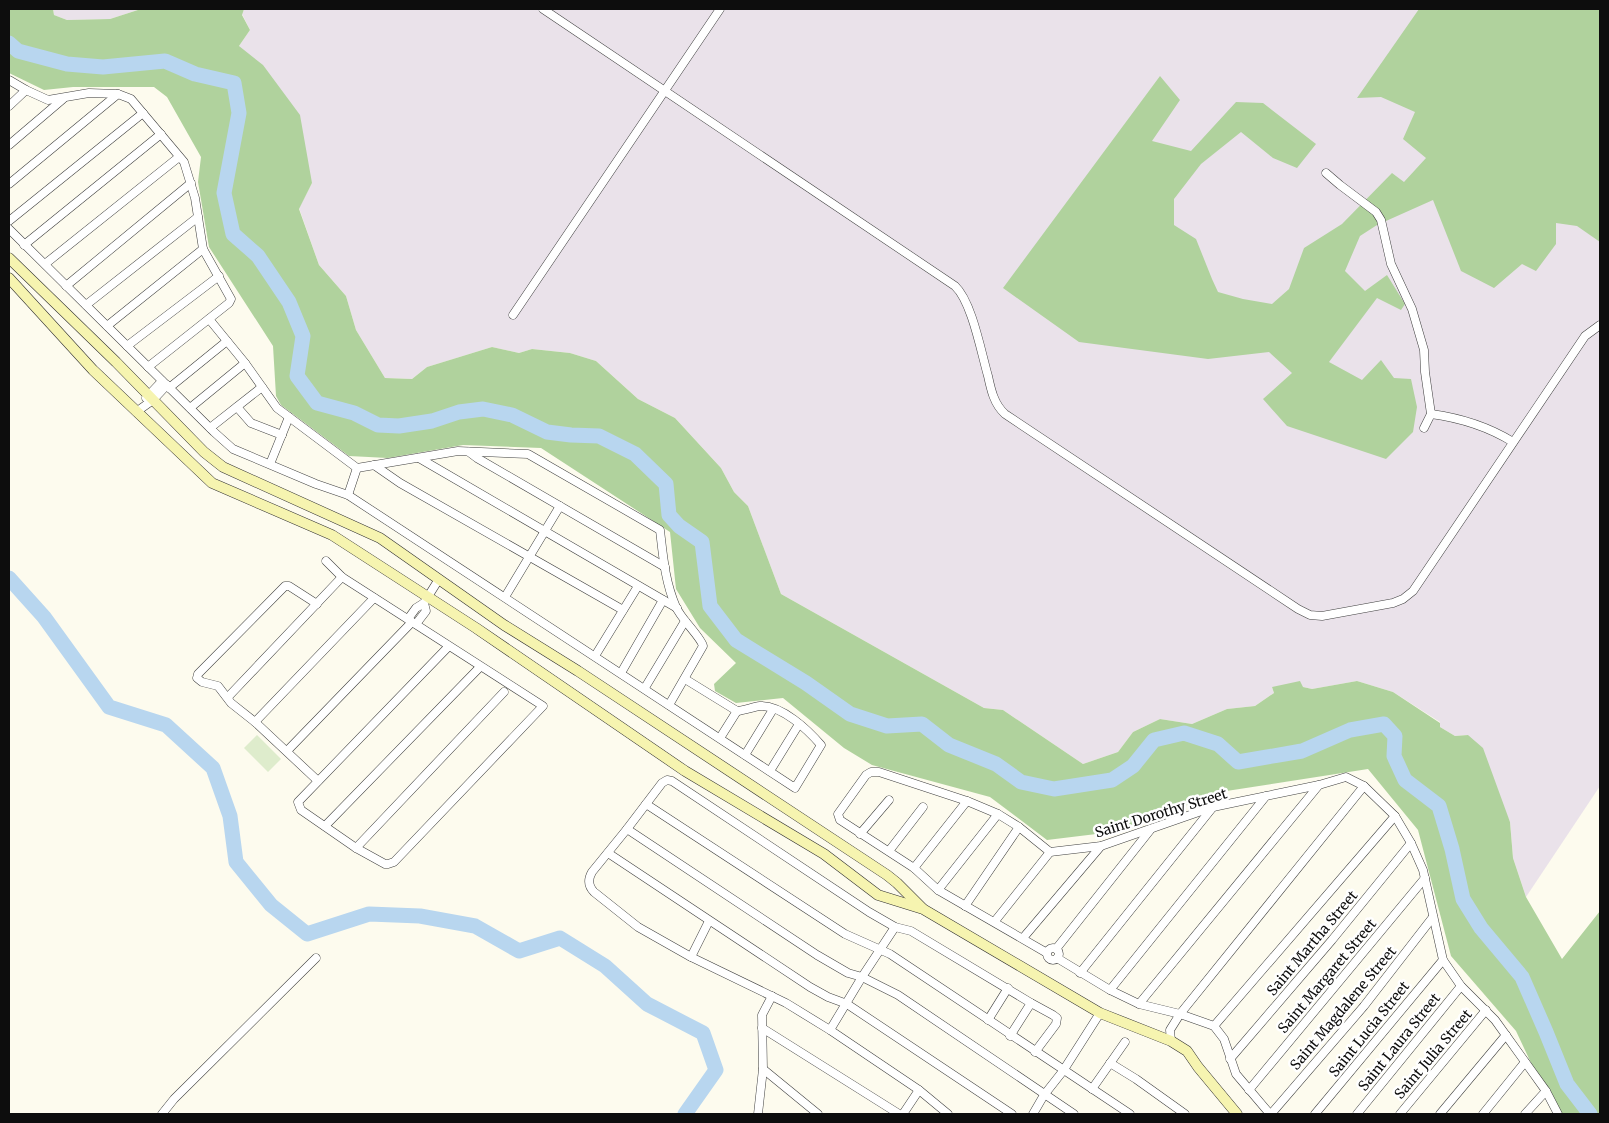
<svg xmlns="http://www.w3.org/2000/svg" width="1609" height="1123" font-family="Merriweather,serif">
	<style>
		.industrial { fill: #eae2ea }
		.forest { fill: #b0d29d }
		.pitch { fill: #deeccc }
		.lines { fill: none; stroke-linecap: round; stroke-linejoin: round }
		.river { stroke: #b8d6ef; stroke-width: 15 }
		.street-casing { stroke: #404040; stroke-width: 9 }
		.secondary-casing { stroke: #2f2f2f; stroke-width: 11 }
		.street { stroke: #fff; stroke-width: 8 }
		.secondary { stroke: #f6f4b0; stroke-width: 10 }
		.labels { text-anchor: middle; dominant-baseline: central; stroke-width: 5; stroke-linejoin: round; paint-order: stroke }
		.street-label { font-size: 14px; fill: #0d0d0d; stroke: #fff }
	</style>
	<rect width="100%" height="100%" fill="#fdfbee"/>
	<!-- industrial -->
	<g class="industrial">
		<path d="M 53,9 L 141,9 L 110,19 L 67,20 L 54,15 Z"/>
		<path d="M 244,9 L 1600,9 L 1600,786 L 1526,897 L 1513,858 L 1510,822 L 1468,735 L 1455,736 L 1440,727 L 1440,722 L 1393,692 L 1357,681 L 1312,689 L 1303,687 L 1272,687 L 1274,693 L 1255,706 L 1227,709 L 1192,724 L 1160,719 L 1133,732 L 1118,752 L 1083,764 L 1003,710 L 984,708 L 781,594 L 748,506 L 734,492 L 721,468 L 675,418 L 638,399 L 596,361 L 570,353 L 532,349 L 519,353 L 492,347 L 427,367 L 412,379 L 385,378 L 356,330 L 346,296 L 319,265 L 299,208 L 312,183 L 239,46 L 250,30 L 242,14 Z"/>
	</g>
	<!-- forest -->
	<g class="forest">
		<path d="M 9,9 L 53,9 L 54,15 L 67,20 L 110,19 L 141,9 L 244,9 L 242,15 L 250,30 L 239,46 L 263,65 L 300,115 L 312,183 L 299,209 L 319,265 L 346,296 L 356,330 L 385,378 L 412,379 L 427,367 L 492,347 L 519,353 L 532,349 L 570,353 L 596,361 L 638,399 L 675,418 L 721,468 L 734,492 L 748,506 L 781,594 L 984,708 L 1003,710 L 1083,764 L 1118,752 L 1133,732 L 1160,719 L 1192,724 L 1227,709 L 1255,706 L 1274,693 L 1272,687 L 1300,681 L 1303,687 L 1312,689 L 1357,681 L 1393,692 L 1440,723 L 1440,727 L 1455,736 L 1468,735 L 1483,748 L 1510,822 L 1513,858 L 1526,897 L 1562,959 L 1600,911 L 1600,1114 L 1555,1114 L 1516,1031 L 1451,956 L 1418,830 L 1368,769 L 1220,792 L 1121,831 L 1047,840 L 990,797 L 872,765 L 844,748 L 783,698 L 736,703 L 715,691 L 714,684 L 736,663 L 700,628 L 676,589 L 670,532 L 541,448 L 463,445 L 388,458 L 349,456 L 281,405 L 276,396 L 273,346 L 209,247 L 198,182 L 201,157 L 167,97 L 154,87 L 73,87 L 44,90 L 9,73 Z"/>
		<path d="M 1419,9 L 1600,9 L 1600,242 L 1577,226 L 1556,223 L 1556,244 L 1536,271 L 1522,264 L 1494,288 L 1461,271 L 1433,200 L 1377,225 L 1360,236 L 1345,271 L 1365,291 L 1387,275 L 1405,304 L 1401,310 L 1377,298 L 1329,362 L 1362,380 L 1381,360 L 1394,378 L 1411,379 L 1417,407 L 1413,432 L 1386,459 L 1287,426 L 1263,399 L 1292,373 L 1269,352 L 1208,359 L 1079,342 L 1003,288 L 1160,76 L 1180,100 L 1152,141 L 1191,151 L 1236,102 L 1263,103 L 1316,144 L 1297,168 L 1273,158 L 1241,132 L 1201,164 L 1174,199 L 1174,225 L 1196,239 L 1212,279 L 1218,292 L 1243,299 L 1272,304 L 1289,289 L 1304,248 L 1342,224 L 1392,173 L 1404,182 L 1426,158 L 1403,139 L 1415,112 L 1381,97 L 1357,98 Z"/>
	</g>
	<!-- pitch -->
	<path class="pitch" d="M 257,735 L 281,759 L 268,772 L 244,748 Z"/>
	<g class="lines">
		<!-- river -->
		<g class="river">
			<path d="M 9,43 L 18,51 L 67,64 L 103,67 L 165,61 L 195,74 L 234,83 L 239,113 L 224,193 L 233,234 L 258,256 L 289,302 L 303,336 L 297,376 L 317,403 L 354,413 L 378,425 L 399,426 L 432,421 L 459,412 L 483,409 L 512,415 L 547,432 L 571,435 L 599,436 L 635,454 L 666,484 L 669,515 L 679,526 L 702,542 L 710,606 L 736,640 L 806,683 L 850,714 L 887,726 L 922,724 L 949,745 L 996,764 L 1021,782 L 1054,789 L 1112,780 L 1133,766 L 1154,740 L 1184,733 L 1218,744 L 1238,762 L 1302,751 L 1350,730 L 1384,724 L 1395,736 L 1394,756 L 1405,780 L 1439,806 L 1452,849 L 1463,899 L 1481,928 L 1522,977 L 1546,1032 L 1567,1084 L 1590,1114"/>
			<path d="M 9,578 L 44,617 L 109,707 L 166,725 L 213,768 L 230,816 L 236,862 L 271,905 L 307,934 L 369,914 L 420,916 L 475,926 L 519,951 L 560,938 L 605,966 L 647,1004 L 703,1033 L 716,1070 L 685,1114"/>
		</g>
		<!-- street casing -->
		<g class="street-casing">
			<g id="street">
				<path d="M 543,9 L 955,286 C 972,302 981,352 988,376 C 991,390 994,404 1005,414 L 1298,609 L 1310,615 L 1322,616 L 1393,603 L 1403,599 L 1413,591 L 1585,336 L 1600,325"/>
				<path d="M 9,80 L 26,90 L 48,100 L 89,93 L 118,94 L 131,99 L 184,162 L 195,198 L 203,249 L 231,299 L 229,303 L 148,367"/>
				<path d="M 9,106 L 26,90"/>
				<path d="M 9,145 L 63,99"/>
				<path d="M 1326,173 L 1340,185 L 1376,212 L 1381,220 L 1391,264 L 1412,309 L 1424,350 L 1425,372 L 1431,414 L 1424,428"/>
				<path d="M 9,184 L 118,94"/>
				<path d="M 9,221 L 143,113"/>
				<path d="M 9,229 L 214,432 L 233,449 L 316,484 L 348,495 L 795,788 L 821,745 C 808,730 782,705 760,706 C 753,707 745,710 737,711 L 685,679"/>
				<path d="M 24,245 L 161,134"/>
				<path d="M 45,264 L 179,157"/>
				<path d="M 66,286 L 191,183"/>
				<path d="M 86,305 L 198,217"/>
				<path d="M 513,315 L 720,9"/>
				<path d="M 209,319 L 245,363 L 277,408 L 357,468 L 458,451 L 528,454 L 660,530 C 663,556 665,582 676,607 C 681,619 701,637 703,646 L 669,705"/>
				<path d="M 107,326 L 203,249"/>
				<path d="M 127,346 L 219,276"/>
				<path d="M 169,388 L 227,341"/>
				<path d="M 146,398 L 162,381"/>
				<path d="M 237,407 L 251,423 L 282,435"/>
				<path d="M 190,408 L 245,363"/>
				<path d="M 136,412 L 153,400 L 167,385"/>
				<path d="M 1431,414 C 1461,418 1487,426 1513,442"/>
				<path d="M 210,428 L 262,387"/>
				<path d="M 469,452 L 477,458 L 665,567"/>
				<path d="M 419,458 L 677,608"/>
				<path d="M 270,464 L 289,417"/>
				<path d="M 374,465 L 400,483 L 623,610"/>
				<path d="M 348,495 L 357,468"/>
				<path d="M 326,561 L 342,577 L 543,706 L 394,862 L 388,864 L 385,864 L 356,848 L 301,810 L 298,802 L 449,646"/>
				<path d="M 505,597 L 560,506"/>
				<path d="M 317,604 L 289,586 L 285,586 L 198,674 L 197,678 L 202,682 L 218,686 L 231,703 L 255,722 L 318,781"/>
				<path d="M 408,619 L 416,608 L 424,603 L 439,579"/>
				<path d="M 416,624 L 426,611 L 424,603"/>
				<path d="M 595,656 L 638,586"/>
				<path d="M 621,673 L 663,600"/>
				<path d="M 646,686 L 685,621"/>
				<path d="M 228,697 L 342,577"/>
				<path d="M 255,722 L 374,598"/>
				<path d="M 720,738 L 737,711"/>
				<path d="M 287,751 L 412,622"/>
				<path d="M 745,755 L 772,711"/>
				<path d="M 770,771 L 799,724"/>
				<path d="M 646,804 L 845,934 L 890,954 L 1130,1114"/>
				<path d="M 325,826 L 480,667"/>
				<path d="M 627,829 L 817,955 L 848,973 L 862,977 L 898,995 L 1074,1114"/>
				<path d="M 860,834 L 889,800"/>
				<path d="M 356,848 L 504,692"/>
				<path d="M 889,851 L 923,807"/>
				<path d="M 608,853 L 810,987 L 828,997 L 847,1004 L 1012,1114"/>
				<path d="M 914,868 L 967,801"/>
				<path d="M 938,890 L 998,814"/>
				<path d="M 965,906 L 1019,827"/>
				<path d="M 995,921 L 1050,852"/>
				<path d="M 1023,938 L 1101,846"/>
				<circle cx="1053" cy="954" r="6"/>
				<path d="M 1056,949 L 1151,829"/>
				<path d="M 1047,953 L 938,890 L 914,868 L 840,820 L 838,814 L 866,775 L 871,772 L 879,772 L 967,801 L 998,814 L 1019,827 L 1050,852 L 1101,846 L 1213,807 L 1319,785 L 1346,777 L 1364,786 L 1395,816 L 1411,843 L 1423,870 L 1443,960 L 1461,986 L 1495,1020 L 1546,1091 L 1558,1114"/>
				<path d="M 691,957 L 709,921"/>
				<path d="M 1057,958 L 1110,990 L 1139,1004 L 1180,1014 L 1214,1026 L 1224,1039 L 1236,1074 L 1270,1114"/>
				<path d="M 1080,973 L 1213,807"/>
				<path d="M 1110,990 L 1266,796"/>
				<path d="M 1139,1004 L 1319,785"/>
				<path d="M 988,1020 L 1008,988"/>
				<path d="M 1214,1026 L 1395,816"/>
				<path d="M 762,1028 L 899,1114"/>
				<path d="M 830,1030 L 862,977 L 895,927"/>
				<path d="M 1010,1036 L 1031,1003"/>
				<path d="M 1171,1041 L 1170,1030 L 1180,1014 L 1364,786"/>
				<path d="M 1230,1059 L 1332,940 L 1411,843"/>
				<path d="M 1110,1063 L 1136,1079 L 1185,1114"/>
				<path d="M 763,1069 L 818,1114"/>
				<path d="M 1092,1089 L 1125,1042"/>
				<path d="M 1249,1090 L 1425,878"/>
				<path d="M 162,1114 L 174,1099 L 316,958"/>
				<path d="M 758,1114 L 763,1069 L 762,1015 L 772,996"/>
				<path d="M 903,1114 L 919,1090"/>
				<path d="M 948,1114 L 919,1090 L 830,1030 L 786,1003 L 691,957 L 638,927 L 594,892 C 588,886 588,879 592,872 L 627,829 L 662,783 L 667,780 L 672,781 L 869,912 L 895,927 L 911,931 L 1031,1003 L 1053,1015 L 1057,1018 L 1056,1024 L 1035,1052"/>
				<path d="M 1033,1114 L 1044,1095 L 1063,1071 L 1100,1013"/>
				<path d="M 1271,1114 L 1364,1006 L 1433,917"/>
				<path d="M 1315,1114 L 1443,960"/>
				<path d="M 1357,1114 L 1461,986"/>
				<path d="M 1400,1114 L 1486,1010"/>
				<path d="M 1440,1114 L 1506,1035"/>
				<path d="M 1483,1114 L 1525,1062"/>
				<path d="M 1525,1114 L 1546,1091"/>
			</g>
		</g>
		<!-- secondary casing -->
		<g class="secondary-casing">
			<g id="secondary">
				<path d="M 9,258 L 116,362 L 204,452 L 223,467 L 380,538 L 504,625 L 578,671 L 887,875 L 897,883 L 922,908"/>
				<path d="M 9,278 L 93,370 L 212,483 L 332,535 L 476,628 L 685,771 L 824,854 L 878,895 L 923,909 L 1100,1013 L 1171,1041 L 1187,1051 L 1198,1067 L 1237,1114"/>
			</g>
		</g>
		<!-- street -->
		<use href="#street" class="street"/>
		<!-- secondary -->
		<use href="#secondary" class="secondary"/>
	</g>
	<g class="labels">
		<!-- street labels -->
		<g class="street-label">
			<text transform="translate(1161 813) rotate(-17)">Saint Dorothy Street</text>
			<text transform="translate(1312 943) rotate(-50)">Saint Martha Street</text>
			<text transform="translate(1327 976) rotate(-50)">Saint Margaret Street</text>
			<text transform="translate(1343 1008) rotate(-50)">Saint Magdalene Street</text>
			<text transform="translate(1369 1029) rotate(-51)">Saint Lucia Street</text>
			<text transform="translate(1399 1042) rotate(-51)">Saint Laura Street</text>
			<text transform="translate(1433 1054) rotate(-50)">Saint Julia Street</text>
		</g>
	</g>
	<!-- border -->
	<rect width="1609" height="1123" fill="none" stroke="#0d0d0d" stroke-width="20"/>
</svg>
